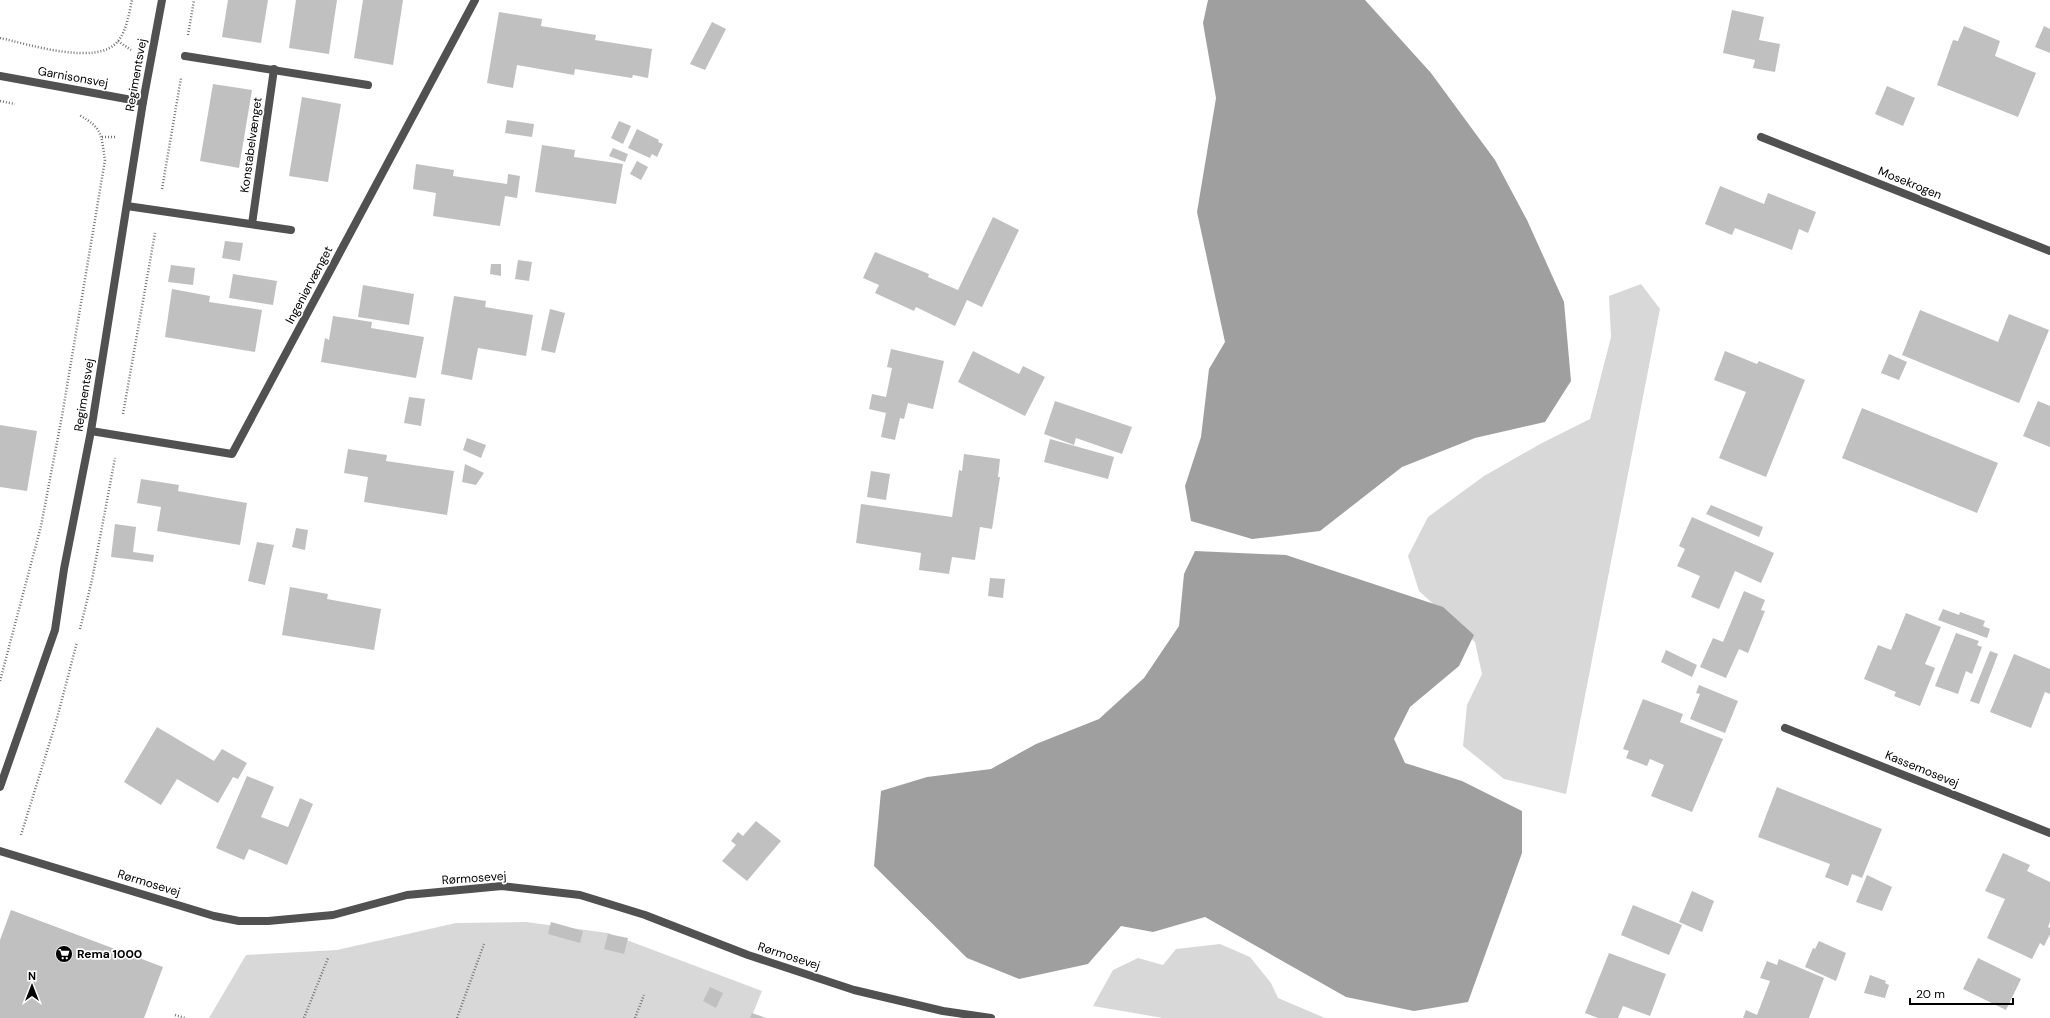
<svg xmlns="http://www.w3.org/2000/svg" width="2050" height="1018" font-family="'DM Sans',sans-serif">
	<style>
		.green { fill: #d8d8d8 }
		.water { fill: #9f9f9f }
		.building { fill: #c0c0c0 }
		.lines { fill: none; stroke-linecap: round; stroke-linejoin: round }
		.path { stroke: #737373; stroke-width: 2.5; stroke-dasharray: 1 2; stroke-linecap: butt }
		.lane { stroke: #515151; stroke-width: 8 }
		.street { stroke: #515151; stroke-width: 8 }
		.labels { text-anchor: middle; dominant-baseline: central; stroke-width: 3.5; stroke-linejoin: round; paint-order: stroke }
		.street-label { font-size: 12px; fill: #000; stroke: #fff }
		.poi-label { font-size: 12px; font-weight: bold; fill: #000; stroke: #fff; text-anchor: start }
	</style>
	<rect width="100%" height="100%" fill="#fff"/>
	<!-- green -->
	<g class="green">
		<path d="M 1641,284 L 1660,309 L 1566,794 L 1504,779 L 1463,746 L 1467,705 L 1482,674 L 1475,642 L 1419,591 L 1408,556 L 1428,517 L 1484,476 L 1542,443 L 1590,419 L 1611,337 L 1609,296 Z"/>
		<path d="M 526,922 L 608,933 L 762,991 L 751,1018 L 209,1018 L 246,955 L 337,950 L 456,923 Z"/>
		<path d="M 1220,944 L 1250,957 L 1271,983 L 1278,998 L 1325,1018 L 1163,1018 L 1093,1006 L 1113,970 L 1138,958 L 1163,965 L 1176,949 Z"/>
	</g>
	<!-- water -->
	<g class="water">
		<path d="M 1208,0 L 1365,0 L 1431,73 L 1495,160 L 1527,220 L 1564,302 L 1571,381 L 1545,422 L 1475,438 L 1402,467 L 1320,531 L 1252,539 L 1191,521 L 1185,486 L 1201,437 L 1209,369 L 1225,342 L 1197,212 L 1216,98 L 1203,23 Z"/>
		<path d="M 1195,551 L 1286,555 L 1443,607 L 1474,635 L 1459,666 L 1410,707 L 1394,739 L 1405,763 L 1462,781 L 1522,811 L 1522,853 L 1468,1002 L 1414,1011 L 1346,997 L 1205,917 L 1153,932 L 1121,926 L 1088,964 L 1019,979 L 967,958 L 874,866 L 881,791 L 927,777 L 991,769 L 1036,744 L 1099,719 L 1144,678 L 1179,626 L 1184,574 Z"/>
	</g>
	<!-- building -->
	<g class="building">
		<path d="M 228,0 L 268,0 L 261,43 L 222,37 Z"/>
		<path d="M 296,0 L 337,0 L 329,54 L 289,48 Z"/>
		<path d="M 363,0 L 403,0 L 393,65 L 354,58 Z"/>
		<path d="M 1732,10 L 1764,17 L 1759,40 L 1780,44 L 1775,72 L 1753,68 L 1755,60 L 1723,53 Z"/>
		<path d="M 499,12 L 542,19 L 541,26 L 596,35 L 595,40 L 652,49 L 648,78 L 633,75 L 632,78 L 575,69 L 574,75 L 517,65 L 513,88 L 487,83 Z"/>
		<path d="M 712,22 L 726,29 L 705,70 L 690,64 Z"/>
		<path d="M 1964,26 L 2000,41 L 1995,56 L 2036,73 L 2018,117 L 1937,85 L 1953,40 L 1958,41 Z"/>
		<path d="M 2044,26 L 2050,29 L 2050,53 L 2035,47 Z"/>
		<path d="M 213,84 L 252,90 L 239,168 L 200,161 Z"/>
		<path d="M 1887,86 L 1915,98 L 1903,126 L 1875,114 Z"/>
		<path d="M 302,97 L 341,104 L 328,182 L 289,176 Z"/>
		<path d="M 507,120 L 534,124 L 532,137 L 505,133 Z"/>
		<path d="M 619,121 L 631,126 L 623,144 L 611,138 Z"/>
		<path d="M 637,129 L 659,140 L 658,142 L 663,144 L 657,157 L 652,154 L 650,158 L 628,148 Z"/>
		<path d="M 542,145 L 575,150 L 574,157 L 623,164 L 616,204 L 535,192 Z"/>
		<path d="M 613,148 L 628,154 L 625,162 L 609,156 Z"/>
		<path d="M 637,161 L 648,167 L 641,180 L 630,174 Z"/>
		<path d="M 416,164 L 454,170 L 453,176 L 507,184 L 508,174 L 520,176 L 517,198 L 505,196 L 500,226 L 433,216 L 436,193 L 413,189 Z"/>
		<path d="M 1720,186 L 1764,204 L 1768,193 L 1816,212 L 1808,233 L 1799,229 L 1792,250 L 1735,228 L 1732,235 L 1705,224 Z"/>
		<path d="M 993,217 L 1019,230 L 982,307 L 967,300 L 955,326 L 916,307 L 914,311 L 875,293 L 879,285 L 863,278 L 875,252 L 929,274 L 928,277 L 958,290 Z"/>
		<path d="M 225,241 L 243,243 L 240,261 L 222,258 Z"/>
		<path d="M 518,260 L 532,262 L 529,281 L 515,279 Z"/>
		<path d="M 491,264 L 501,264 L 501,276 L 490,274 Z"/>
		<path d="M 171,265 L 195,268 L 193,285 L 168,282 Z"/>
		<path d="M 233,274 L 277,281 L 273,305 L 229,298 Z"/>
		<path d="M 363,285 L 414,294 L 409,325 L 358,317 Z"/>
		<path d="M 172,289 L 210,296 L 209,302 L 262,310 L 255,352 L 165,337 Z"/>
		<path d="M 454,296 L 486,301 L 485,307 L 533,315 L 526,356 L 478,348 L 472,380 L 441,374 Z"/>
		<path d="M 550,309 L 565,313 L 555,353 L 541,350 Z"/>
		<path d="M 1920,310 L 1998,342 L 2009,314 L 2049,330 L 2019,403 L 1902,355 Z"/>
		<path d="M 333,316 L 372,322 L 371,328 L 424,337 L 416,378 L 321,362 L 325,338 L 329,340 Z"/>
		<path d="M 891,349 L 944,361 L 933,409 L 908,403 L 904,419 L 900,418 L 895,440 L 881,437 L 886,413 L 869,409 L 872,394 L 886,397 L 892,368 L 887,367 Z"/>
		<path d="M 973,351 L 1019,374 L 1023,366 L 1045,377 L 1025,416 L 958,382 Z"/>
		<path d="M 1725,351 L 1757,364 L 1759,361 L 1805,380 L 1766,477 L 1719,458 L 1746,392 L 1714,380 Z"/>
		<path d="M 1889,354 L 1907,362 L 1899,380 L 1881,373 Z"/>
		<path d="M 409,397 L 425,399 L 421,426 L 404,423 Z"/>
		<path d="M 1055,401 L 1132,427 L 1122,454 L 1076,438 L 1074,445 L 1044,434 Z"/>
		<path d="M 2038,401 L 2050,406 L 2050,447 L 2023,436 Z"/>
		<path d="M 1862,408 L 1998,463 L 1977,513 L 1842,458 Z"/>
		<path d="M 0,425 L 37,431 L 27,491 L 0,487 Z"/>
		<path d="M 467,438 L 486,445 L 481,458 L 463,450 Z"/>
		<path d="M 1050,439 L 1114,457 L 1108,479 L 1044,462 Z"/>
		<path d="M 348,449 L 387,455 L 386,461 L 454,471 L 447,515 L 364,502 L 368,477 L 344,473 Z"/>
		<path d="M 964,454 L 1000,459 L 998,477 L 1000,477 L 992,529 L 980,527 L 975,560 L 952,557 L 949,574 L 919,570 L 921,553 L 856,543 L 861,504 L 952,517 L 959,470 L 962,471 Z"/>
		<path d="M 465,464 L 484,473 L 476,485 L 462,482 Z"/>
		<path d="M 871,471 L 890,474 L 886,500 L 867,497 Z"/>
		<path d="M 141,479 L 179,485 L 178,491 L 247,503 L 240,545 L 157,531 L 161,507 L 137,503 Z"/>
		<path d="M 1711,505 L 1763,527 L 1759,537 L 1706,514 Z"/>
		<path d="M 1692,517 L 1774,553 L 1761,583 L 1735,571 L 1719,609 L 1691,597 L 1700,576 L 1677,566 L 1685,549 L 1679,546 Z"/>
		<path d="M 115,524 L 136,527 L 133,552 L 154,555 L 153,562 L 111,557 Z"/>
		<path d="M 296,528 L 308,530 L 305,550 L 292,547 Z"/>
		<path d="M 257,542 L 274,545 L 265,585 L 248,581 Z"/>
		<path d="M 990,578 L 1005,579 L 1003,598 L 988,596 Z"/>
		<path d="M 290,587 L 328,594 L 327,599 L 381,609 L 374,650 L 282,635 Z"/>
		<path d="M 1744,591 L 1765,600 L 1761,610 L 1765,611 L 1748,653 L 1739,649 L 1726,678 L 1700,667 L 1713,638 L 1723,642 Z"/>
		<path d="M 1943,609 L 1959,615 L 1960,612 L 1985,621 L 1983,626 L 1990,629 L 1987,638 L 1938,620 Z"/>
		<path d="M 1906,613 L 1941,627 L 1925,664 L 1935,668 L 1920,706 L 1894,696 L 1896,692 L 1864,679 L 1878,645 L 1891,650 Z"/>
		<path d="M 1956,633 L 1979,641 L 1977,645 L 1982,647 L 1972,674 L 1966,671 L 1958,694 L 1935,686 Z"/>
		<path d="M 1666,650 L 1697,665 L 1692,677 L 1661,662 Z"/>
		<path d="M 1990,651 L 1998,654 L 1979,704 L 1970,701 Z"/>
		<path d="M 2014,654 L 2050,669 L 2050,694 L 2045,692 L 2031,728 L 1990,712 Z"/>
		<path d="M 1699,685 L 1738,701 L 1725,733 L 1690,719 L 1700,694 L 1696,693 Z"/>
		<path d="M 1643,699 L 1683,714 L 1680,722 L 1723,739 L 1692,812 L 1651,796 L 1664,765 L 1650,759 L 1647,766 L 1626,758 L 1629,751 L 1623,749 Z"/>
		<path d="M 157,727 L 214,761 L 222,749 L 247,763 L 238,779 L 233,777 L 218,803 L 177,779 L 161,805 L 124,782 Z"/>
		<path d="M 247,776 L 274,787 L 261,817 L 288,827 L 300,798 L 313,804 L 287,865 L 249,849 L 244,860 L 216,848 Z"/>
		<path d="M 1777,787 L 1882,829 L 1862,878 L 1852,874 L 1848,886 L 1825,877 L 1830,864 L 1758,837 Z"/>
		<path d="M 756,821 L 781,841 L 747,881 L 722,861 L 736,845 L 731,841 L 738,832 L 743,836 Z"/>
		<path d="M 2003,853 L 2030,865 L 2027,871 L 2050,882 L 2050,922 L 2048,927 L 2050,928 L 2050,934 L 2044,946 L 2040,943 L 2032,959 L 1987,938 L 2005,899 L 1985,891 Z"/>
		<path d="M 1867,875 L 1892,887 L 1882,911 L 1856,902 Z"/>
		<path d="M 1692,891 L 1714,901 L 1702,932 L 1679,922 Z"/>
		<path d="M 1633,905 L 1682,925 L 1669,955 L 1621,935 Z"/>
		<path d="M 11,910 L 163,967 L 144,1018 L 0,1018 L 0,940 Z"/>
		<path d="M 551,922 L 583,931 L 580,943 L 548,934 Z"/>
		<path d="M 608,934 L 628,938 L 624,954 L 604,949 Z"/>
		<path d="M 1819,941 L 1846,953 L 1836,981 L 1805,967 L 1813,948 L 1815,949 Z"/>
		<path d="M 1609,953 L 1666,974 L 1650,1016 L 1623,1006 L 1618,1018 L 1598,1018 L 1585,1013 Z"/>
		<path d="M 1978,958 L 2021,979 L 2006,1010 L 1963,989 Z"/>
		<path d="M 1779,959 L 1824,978 L 1809,1018 L 1743,1018 L 1746,1010 L 1757,1015 L 1770,981 L 1760,978 L 1767,961 L 1777,965 Z"/>
		<path d="M 1870,975 L 1886,981 L 1885,983 L 1889,985 L 1885,998 L 1864,993 Z"/>
		<path d="M 710,987 L 723,993 L 716,1008 L 703,1001 Z"/>
		<path d="M 752,1013 L 766,1018 L 750,1018 Z"/>
	</g>
	<g class="lines">
		<!-- path -->
		<g class="path">
			<path d="M 188,35 L 194,0"/>
			<path d="M 0,38 C 28,44 98,67 118,41 C 127,30 129,13 132,0"/>
			<path d="M 118,41 L 131,50"/>
			<path d="M 0,101 L 15,104"/>
			<path d="M 102,137 L 115,137"/>
			<path d="M 162,189 L 181,78"/>
			<path d="M 123,414 L 155,233"/>
			<path d="M 80,629 L 92,580 L 115,458"/>
			<path d="M 0,681 L 41,526 L 62,416 L 105,160 C 101,135 103,128 79,115"/>
			<path d="M 21,835 L 56,722 L 77,642"/>
			<path d="M 175,1015 L 185,1018"/>
			<path d="M 304,1018 L 328,958"/>
			<path d="M 457,1018 L 484,944"/>
			<path d="M 635,1018 L 644,995"/>
		</g>
		<!-- lane -->
		<g class="lane">
			<path d="M 185,56 L 368,85"/>
			<path d="M 127,206 L 291,230"/>
			<path d="M 252,224 L 274,69"/>
		</g>
		<!-- street -->
		<g class="street">
			<path d="M 0,76 L 143,102"/>
			<path d="M 1761,137 L 2050,251"/>
			<path d="M 91,431 L 232,454 L 475,0"/>
			<path d="M 1785,728 L 2050,833"/>
			<path d="M 0,787 L 55,630 L 64,569 L 91,431 L 143,102 L 162,0"/>
			<path d="M 0,851 L 214,916 L 239,921 L 268,921 L 333,915 L 407,895 L 502,886 L 580,895 L 645,915 L 748,955 L 854,990 L 943,1011 L 991,1018"/>
		</g>
	</g>
	<!-- icons -->
	<defs>
		<g id="supermarket-disc" transform="scale(0.9)"><circle r="9.5" fill="#000" stroke="#fff"/><path d="M-6-5.5h2.5l.6 2H6L4.5 2H-2.5L-4.4-4H-6ZM-1.5 3.2a1.3 1.3 0 1 0 .1 0ZM3 3.2a1.3 1.3 0 1 0 .1 0Z" fill="#fff"/></g>
	</defs>
	<g fill-rule="evenodd">
		<use href="#supermarket-disc" x="64" y="954"/>
	</g>
	<g class="labels">
		<!-- street labels -->
		<g class="street-label">
			<text transform="translate(136 75) rotate(-80)">Regimentsvej</text>
			<text transform="translate(73 77) rotate(10)">Garnisonsvej</text>
			<text transform="translate(251 145) rotate(-82)">Konstabelvænget</text>
			<text transform="translate(1910 183) rotate(22)">Mosekrogen</text>
			<text transform="translate(309 285) rotate(-62)">Ingeniørvænget</text>
			<text transform="translate(84 395) rotate(-81)">Regimentsvej</text>
			<text transform="translate(1922 769) rotate(22)">Kassemosevej</text>
			<text transform="translate(474 878) rotate(-4)">Rørmosevej</text>
			<text transform="translate(149 883) rotate(17)">Rørmosevej</text>
			<text transform="translate(789 956) rotate(18)">Rørmosevej</text>
		</g>
		<!-- poi labels -->
		<g class="poi-label">
			<text x="77" y="954">Rema 1000</text>
		</g>
	</g>
	<!-- north arrow -->
	<g transform="translate(32 986)" stroke="#ffffff" stroke-width="3" paint-order="stroke">
	<path d="M0-3L7 15L0 10L-7 15Z" fill="#000000"/>
	<text y="-6" font-size="11" font-weight="bold" text-anchor="middle" fill="#000000">N</text>
	</g>
	<!-- scale -->
	<path d="M1910 998v6h103v-6" fill="none" stroke="#000000" stroke-width="2"/>
	<text x="1916" y="998" font-size="12" fill="#000000" stroke="#ffffff" stroke-width="3" paint-order="stroke">20 m</text>
</svg>
